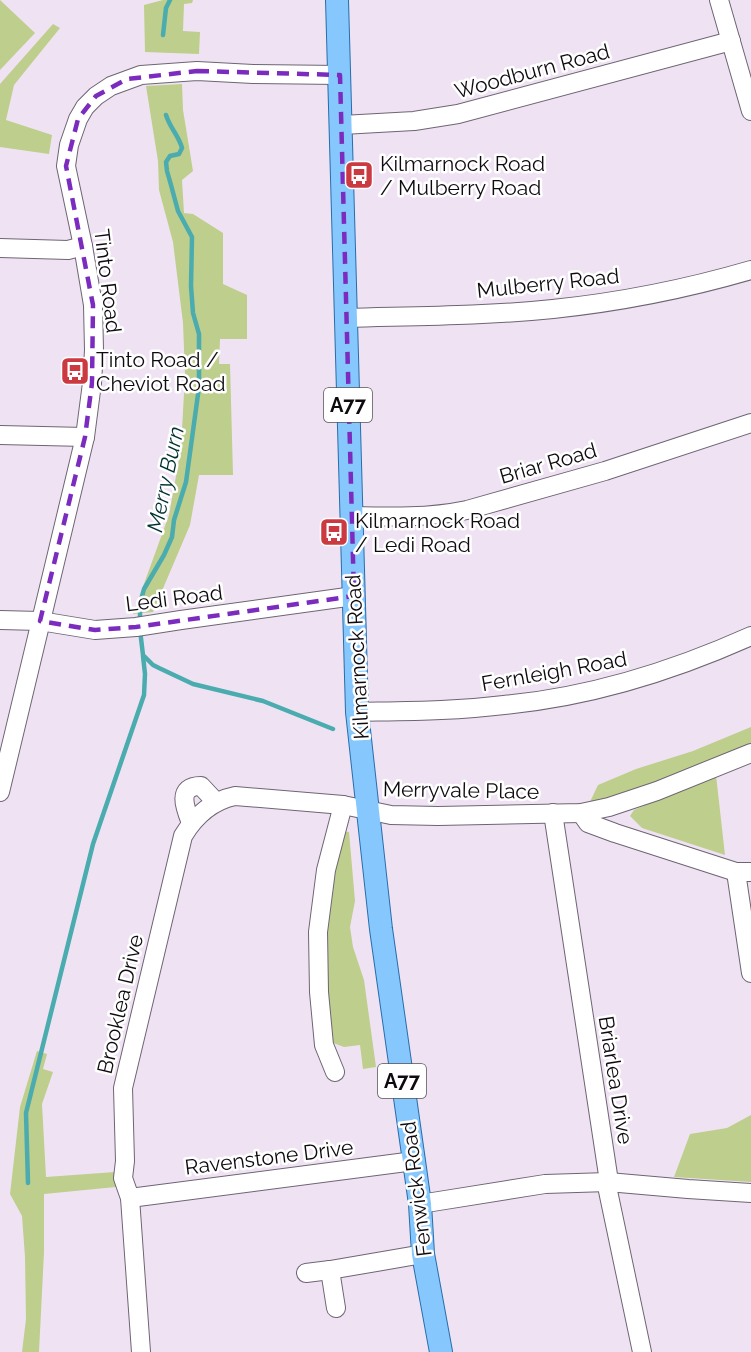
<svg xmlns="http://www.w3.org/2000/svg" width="751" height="1352" font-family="Raleway,sans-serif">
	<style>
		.green { fill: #bece8c }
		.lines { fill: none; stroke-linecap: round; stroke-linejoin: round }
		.stream { stroke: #4aacae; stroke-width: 4.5 }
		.minor-casing { stroke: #6e6573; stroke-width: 20 }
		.major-casing { stroke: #286daa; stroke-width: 24 }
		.minor { stroke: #fff; stroke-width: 18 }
		.major { stroke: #86c8fe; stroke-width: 22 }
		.marked { fill: none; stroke: #7b2cbf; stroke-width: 4.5; stroke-dasharray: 12 8; stroke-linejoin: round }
		.labels { text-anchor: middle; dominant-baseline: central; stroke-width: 5; stroke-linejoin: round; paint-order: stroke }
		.shield { fill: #fff; stroke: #565457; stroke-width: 1.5 }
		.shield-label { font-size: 20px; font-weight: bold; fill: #0e0a0f }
		.street-label { font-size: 21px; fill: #0e0a0f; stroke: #fff }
		.poi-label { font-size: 21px; fill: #0e0a0f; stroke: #fff; text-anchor: start }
		.water-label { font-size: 22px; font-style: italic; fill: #003132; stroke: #fff }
	</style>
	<rect width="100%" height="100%" fill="#efe3f3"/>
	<!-- green -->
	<g class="green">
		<path d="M 0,0 L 35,33 L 0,70 Z"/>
		<path d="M 163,0 L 193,0 L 192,3 L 184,4 L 183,31 L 200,32 L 199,54 L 145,52 L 144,5 Z"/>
		<path d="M 53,24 L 60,28 L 14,85 L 6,120 L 52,135 L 49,154 L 0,147 L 0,84 Z"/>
		<path d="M 182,84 L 183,110 L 193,171 L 182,180 L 184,213 L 193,214 L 223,233 L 223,284 L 247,295 L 247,339 L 220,339 L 219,364 L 230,364 L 233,475 L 199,475 L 190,525 L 153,612 L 133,614 L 169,515 L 181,448 L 185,375 L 183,323 L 173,242 L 159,190 L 158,161 L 146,86 Z"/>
		<path d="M 751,727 L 751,744 L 621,796 L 589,804 L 598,785 L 636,769 L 693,751 Z"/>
		<path d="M 716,775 L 725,855 L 642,828 L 630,816 L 634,810 Z"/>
		<path d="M 341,831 L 349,832 L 355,901 L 350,927 L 353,947 L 364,980 L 376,1067 L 363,1069 L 360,1045 L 344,1047 L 328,1041 L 325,914 Z"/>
		<path d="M 37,1051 L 47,1054 L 43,1069 L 53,1072 L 42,1104 L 46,1177 L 115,1172 L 116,1187 L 44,1194 L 44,1252 L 39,1352 L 22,1352 L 26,1319 L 25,1257 L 22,1216 L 10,1194 L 20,1107 Z"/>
		<path d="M 751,1115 L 751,1182 L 674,1177 L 690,1134 L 727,1128 Z"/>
	</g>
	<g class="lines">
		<!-- stream -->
		<g class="stream">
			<path d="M 163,35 L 166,8 L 170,0"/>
			<path d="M 140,622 L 140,604 L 144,589 L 164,555 L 172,537 L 174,520 L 186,482 L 199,387 L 199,334 L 193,313 L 191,286 L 192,237 L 178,211 L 171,185 L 167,171 L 166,162 L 170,156 L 179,154 L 182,148 C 179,136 170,128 166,115"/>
			<path d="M 140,630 L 143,655 L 153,665 L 159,668 L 193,684 L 263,701 L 333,729"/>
			<path d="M 28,1183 L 26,1113 L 93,844 L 144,695 L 145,674 L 143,656"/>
		</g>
		<!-- minor casing -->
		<g class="minor-casing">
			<g id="minor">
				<path d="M 719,0 L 751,111"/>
				<path d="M 342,125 L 414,121 L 458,114 L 731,41"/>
				<path d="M 0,248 L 68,250 L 83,246"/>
				<path d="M 346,318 C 415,316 484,316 553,309 C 620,302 686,289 751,270"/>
				<path d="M 0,435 L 85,437"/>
				<path d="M 352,516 C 391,517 428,518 467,510 L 605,471 L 751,423"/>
				<path d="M 0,620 L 40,621 L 95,630 L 136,627 L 181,620 L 354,596"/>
				<path d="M 357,712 C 406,711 455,711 504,705 C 590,697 673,671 751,636"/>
				<path d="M 0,792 L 85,437 L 92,383 L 94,350 L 93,305 L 83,246 L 66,166 L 69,145 L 78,119 L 85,107 L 96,96 L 111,86 L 141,75 L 197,71 L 253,74 L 340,75"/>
				<path d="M 553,813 L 608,1175 L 608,1191 L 642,1352"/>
				<path d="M 581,813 L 588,823 L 615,833 L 736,872 L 751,872"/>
				<path d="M 191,823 C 185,808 176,786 201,786 L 216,802"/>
				<path d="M 736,872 L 751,973"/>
				<path d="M 335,1072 L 324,1045 L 319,992 L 318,932 L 326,870 L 343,805"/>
				<path d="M 130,1198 L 414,1161"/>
				<path d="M 420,1204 L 545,1184 L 608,1182 L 688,1189 L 751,1193"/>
				<path d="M 330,1270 L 336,1308"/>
				<path d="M 306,1273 L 330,1270 L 423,1254"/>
				<path d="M 141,1352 L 130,1198 L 123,1178 L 125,1161 L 123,1088 L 183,836 C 195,816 211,801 235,796 L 343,805 L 391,815 L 438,816 L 581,813 L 609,807 L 657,791 L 751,753"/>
			</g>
		</g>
		<!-- major casing -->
		<g class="major-casing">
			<path id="major" d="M 337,0 L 357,712 L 381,929 L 414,1161 L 420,1204 L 423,1254 L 441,1352"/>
		</g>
		<!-- minor -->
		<use href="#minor" class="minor"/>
		<!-- major -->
		<use href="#major" class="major"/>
	</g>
	<!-- marked area -->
	<path class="marked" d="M 197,71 L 340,75 L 354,596 L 136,627 L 95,630 L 40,621 L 85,437 L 92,383 L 93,305 L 66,166 L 78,119 L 96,96 L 127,79 Z"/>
	<!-- icons -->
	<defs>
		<g id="bus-square" transform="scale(1.5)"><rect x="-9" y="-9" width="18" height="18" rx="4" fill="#ca3a40" stroke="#fff"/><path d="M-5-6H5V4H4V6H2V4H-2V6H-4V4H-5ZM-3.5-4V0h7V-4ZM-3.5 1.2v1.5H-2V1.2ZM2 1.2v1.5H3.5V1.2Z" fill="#fff"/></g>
	</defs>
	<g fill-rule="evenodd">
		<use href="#bus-square" x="359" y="175"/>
		<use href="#bus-square" x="75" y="371"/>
		<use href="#bus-square" x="334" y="532"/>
	</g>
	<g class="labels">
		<!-- shield labels -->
		<g class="shield">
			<rect x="324" y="388" width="48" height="34" rx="4.5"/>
			<rect x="378" y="1064" width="48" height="34" rx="4.5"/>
		</g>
		<g class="shield-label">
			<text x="348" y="405">A77</text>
			<text x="402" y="1081">A77</text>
		</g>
		<!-- street labels -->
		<g class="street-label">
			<text transform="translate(532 71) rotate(-15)">Woodburn Road</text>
			<text transform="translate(108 281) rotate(83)">Tinto Road</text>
			<text transform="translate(548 283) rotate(-6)">Mulberry Road</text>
			<text transform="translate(548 463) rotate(-16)">Briar Road</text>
			<text transform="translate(174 598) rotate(-7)">Ledi Road</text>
			<text transform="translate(357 657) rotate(-93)">Kilmarnock Road</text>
			<text transform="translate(554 671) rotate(-10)">Fernleigh Road</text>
			<text transform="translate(461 790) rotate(1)">Merryvale Place</text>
			<text transform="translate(120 1004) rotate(-77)">Brooklea Drive</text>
			<text transform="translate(616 1080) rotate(81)">Briarlea Drive</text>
			<text transform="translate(269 1157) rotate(-7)">Ravenstone Drive</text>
			<text transform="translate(416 1189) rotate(-97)">Fenwick Road</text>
		</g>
		<!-- poi labels -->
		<g class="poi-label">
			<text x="380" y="163">Kilmarnock Road<tspan x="380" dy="24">/ Mulberry Road</tspan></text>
			<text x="96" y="359">Tinto Road /<tspan x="96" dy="24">Cheviot Road</tspan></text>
			<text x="355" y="520">Kilmarnock Road<tspan x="355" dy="24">/ Ledi Road</tspan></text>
		</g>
		<!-- water labels -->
		<g class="water-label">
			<text transform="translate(165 479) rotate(-78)">Merry Burn</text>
		</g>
	</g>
</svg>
